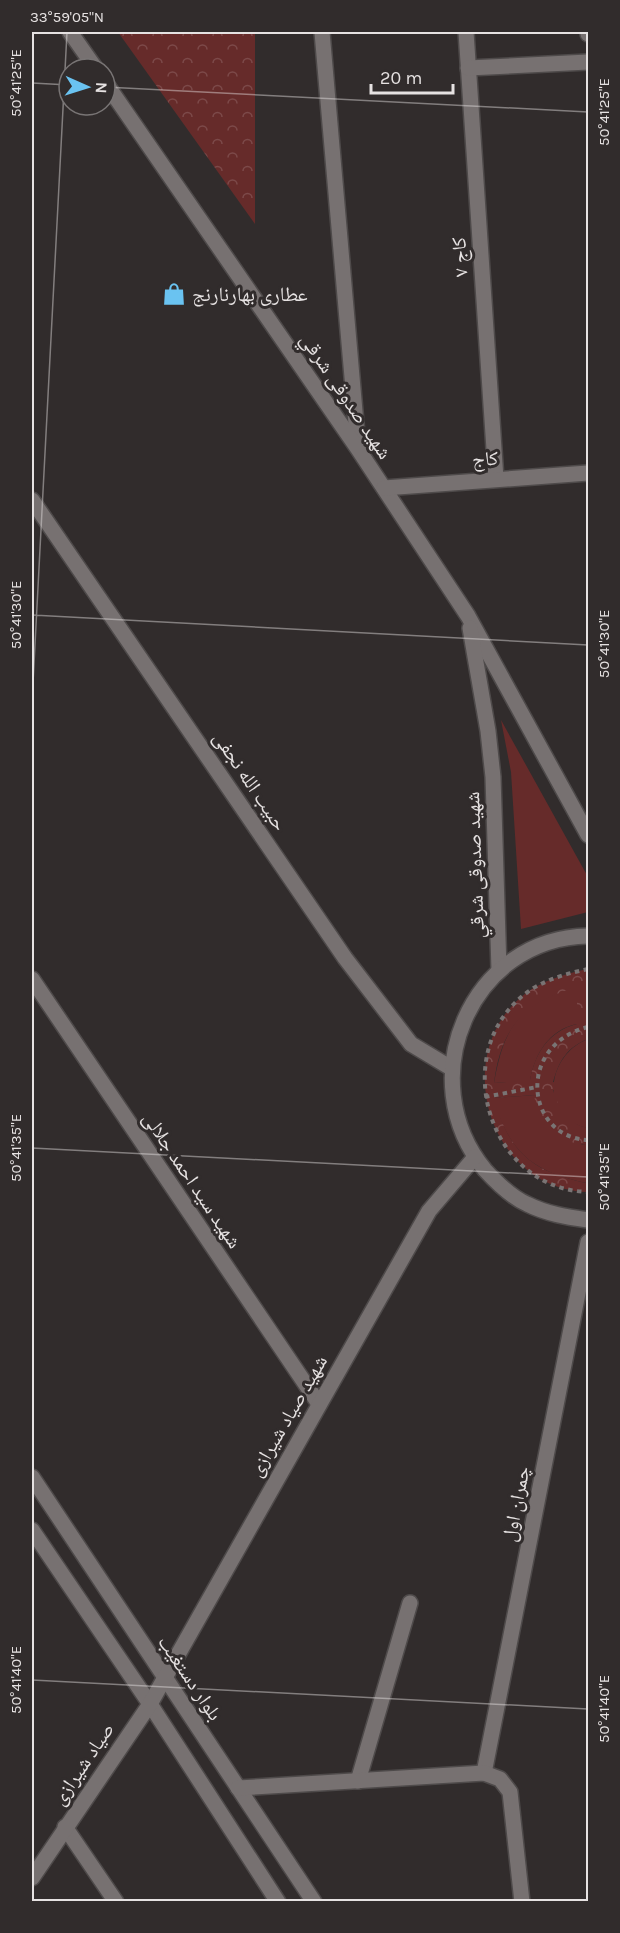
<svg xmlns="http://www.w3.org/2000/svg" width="620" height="1933" font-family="Karla,'Noto Naskh Arabic',sans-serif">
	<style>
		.grass { fill: #662b2a }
		.forest { fill: url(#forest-crowns); fill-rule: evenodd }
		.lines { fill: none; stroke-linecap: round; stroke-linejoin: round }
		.minor-casing { stroke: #4e4a4a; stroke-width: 18 }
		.path { stroke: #797474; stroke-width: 4; stroke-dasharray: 4.5 4.5; stroke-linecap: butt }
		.minor { stroke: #777171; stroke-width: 15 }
		.ticks { fill: none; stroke: #e6e2e2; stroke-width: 1.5; stroke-opacity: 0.45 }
		.labels { text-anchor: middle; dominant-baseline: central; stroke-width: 6; stroke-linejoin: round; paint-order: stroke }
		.street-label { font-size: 20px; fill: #e6e2e2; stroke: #312c2c }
		.poi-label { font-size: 20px; fill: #e6e2e2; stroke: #312c2c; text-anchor: start }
		.neatline { fill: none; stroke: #e6e2e2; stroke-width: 2 }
		.ticks-label { font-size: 15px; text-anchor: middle; fill: #e6e2e2 }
	</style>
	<defs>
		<pattern id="forest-crowns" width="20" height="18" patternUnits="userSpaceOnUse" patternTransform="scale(1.5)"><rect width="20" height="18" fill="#662b2a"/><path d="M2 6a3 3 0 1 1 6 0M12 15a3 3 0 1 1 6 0" fill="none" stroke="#7c4949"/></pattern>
	</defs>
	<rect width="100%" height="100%" fill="#312c2c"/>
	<!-- grass -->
	<g class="grass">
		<path d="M 501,720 L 588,877 L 588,912 L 521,929 L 511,772 Z"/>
		<path d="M 577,986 L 577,1024 C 549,1030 535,1053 530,1081 L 494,1083 C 504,1025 520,1004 577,986 Z"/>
		<path d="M 588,1039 L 588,1128 C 538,1119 546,1055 588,1039 Z"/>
		<path d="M 535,1095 L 582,1145 L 588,1145 L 588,1183 C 579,1182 570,1179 561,1176 C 520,1163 505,1137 493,1098 Z"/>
	</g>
	<!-- forest -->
	<g class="forest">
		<path d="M 118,32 L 255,32 L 255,224 Z"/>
		<path d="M 588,969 L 588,1039 C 567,1047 559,1061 553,1082 L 565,1084 L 565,1088 L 553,1090 C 559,1109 568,1124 588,1128 L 588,1145 C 562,1144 548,1129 534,1108 L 535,1095 L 494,1098 C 505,1137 520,1163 561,1176 C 570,1179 579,1182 588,1183 L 588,1192 C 485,1189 446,1045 532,989 C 550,978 569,973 588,969 ZM 577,987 L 577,1024 C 549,1031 535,1053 530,1080 L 494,1083 C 501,1028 524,1002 577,987 Z"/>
	</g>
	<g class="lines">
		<!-- minor casing -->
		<g class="minor-casing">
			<g id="minor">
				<path d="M 70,32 L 96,69"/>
				<path d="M 322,32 L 358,446"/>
				<path d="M 466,32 L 496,479"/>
				<path d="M 588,32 L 588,34"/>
				<path d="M 468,68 L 588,62"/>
				<path d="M 105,82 L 358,449 L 468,616 L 588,835"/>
				<path d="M 384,488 L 588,473"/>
				<path d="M 32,500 L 345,958 L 411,1044 L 451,1068"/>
				<path d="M 470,628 L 488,731 L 493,777 L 499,970"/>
				<path d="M 588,936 C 470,938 411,1080 485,1170 C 497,1183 511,1197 527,1204 C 547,1214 567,1217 588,1220"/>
				<path d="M 32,979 L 319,1404"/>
				<path d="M 32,1477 L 314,1902"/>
				<path d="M 32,1530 L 150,1704 L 278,1902"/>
				<path d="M 484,1773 L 588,1242"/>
				<path d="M 358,1781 L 410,1603"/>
				<path d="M 238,1788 L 484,1773 L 500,1779 L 510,1792 L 522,1902"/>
				<path d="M 65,1827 L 116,1902"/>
				<path d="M 32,1878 L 150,1704 L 429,1211 L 475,1157"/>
			</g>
		</g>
		<!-- path -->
		<g class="path">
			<path d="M 588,969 C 569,973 550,978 532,989 C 446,1045 485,1189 588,1192"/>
			<path d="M 588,1027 C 516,1045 525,1137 588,1140"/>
			<path d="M 485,1097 L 537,1087"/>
		</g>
		<!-- minor -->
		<use href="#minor" class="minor"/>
	</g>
	<!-- ticks -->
	<path class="ticks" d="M 32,83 L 69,85M 105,87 L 588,112M 32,615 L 588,645M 32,702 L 67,32M 32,1148 L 588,1177M 32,1680 L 588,1709"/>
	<!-- icons -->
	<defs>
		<g id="shop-bare" transform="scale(1.8)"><path d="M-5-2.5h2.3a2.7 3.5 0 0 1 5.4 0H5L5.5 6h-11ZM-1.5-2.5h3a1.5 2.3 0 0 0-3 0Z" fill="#6ac3f1" stroke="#312c2c" stroke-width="2.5" paint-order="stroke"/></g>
	</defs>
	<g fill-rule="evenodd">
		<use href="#shop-bare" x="174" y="294"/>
	</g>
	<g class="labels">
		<!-- street labels -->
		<g class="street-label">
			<text transform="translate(460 257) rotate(-94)">کاج ۷</text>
			<text transform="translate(346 396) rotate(56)">شهید صدوقی شرقي</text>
			<text transform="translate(485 459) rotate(-4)">کاج</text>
			<text transform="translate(250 781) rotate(56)">حبیب الله نجفی</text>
			<text transform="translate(475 865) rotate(-92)">شهید صدوقی شرقي</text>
			<text transform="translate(192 1180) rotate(56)">شهید سید احمد جلالی</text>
			<text transform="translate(288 1416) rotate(-60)">شهید صیاد شیرازی</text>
			<text transform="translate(516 1504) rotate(-79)">چمران اول</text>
			<text transform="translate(190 1678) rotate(56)">بلوار دستغیب</text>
			<text transform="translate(83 1764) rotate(-56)">صیاد شیرازی</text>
		</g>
		<!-- poi labels -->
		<g class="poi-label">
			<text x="192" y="294">عطاری بهارنارنج</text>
		</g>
	</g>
	<!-- border -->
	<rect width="620" height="1933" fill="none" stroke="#312c2c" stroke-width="66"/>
	<!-- north arrow -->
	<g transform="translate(87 87) rotate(93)"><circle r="28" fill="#312c2c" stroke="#797575" stroke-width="1.5"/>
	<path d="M0-4.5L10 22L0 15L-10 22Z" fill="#6ac3f1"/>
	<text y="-9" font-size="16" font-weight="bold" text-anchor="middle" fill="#e6e2e2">N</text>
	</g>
	<!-- scale -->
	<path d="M371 84v9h82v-9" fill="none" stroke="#e6e2e2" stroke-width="3"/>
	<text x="380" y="84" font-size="18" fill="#e6e2e2" stroke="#312c2c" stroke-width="4.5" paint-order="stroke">20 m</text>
	<rect x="33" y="33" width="554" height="1867" class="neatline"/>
	<g class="ticks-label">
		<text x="67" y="22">33°59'05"N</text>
		<text transform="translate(16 83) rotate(-90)" y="5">50°41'25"E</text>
		<text transform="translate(604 112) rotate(-90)" y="5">50°41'25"E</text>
		<text transform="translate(16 615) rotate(-90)" y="5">50°41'30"E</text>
		<text transform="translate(604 644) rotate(-90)" y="5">50°41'30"E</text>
		<text transform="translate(16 1148) rotate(-90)" y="5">50°41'35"E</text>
		<text transform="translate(604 1177) rotate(-90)" y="5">50°41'35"E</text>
		<text transform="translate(16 1680) rotate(-90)" y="5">50°41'40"E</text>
		<text transform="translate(604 1709) rotate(-90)" y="5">50°41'40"E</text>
	</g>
</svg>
